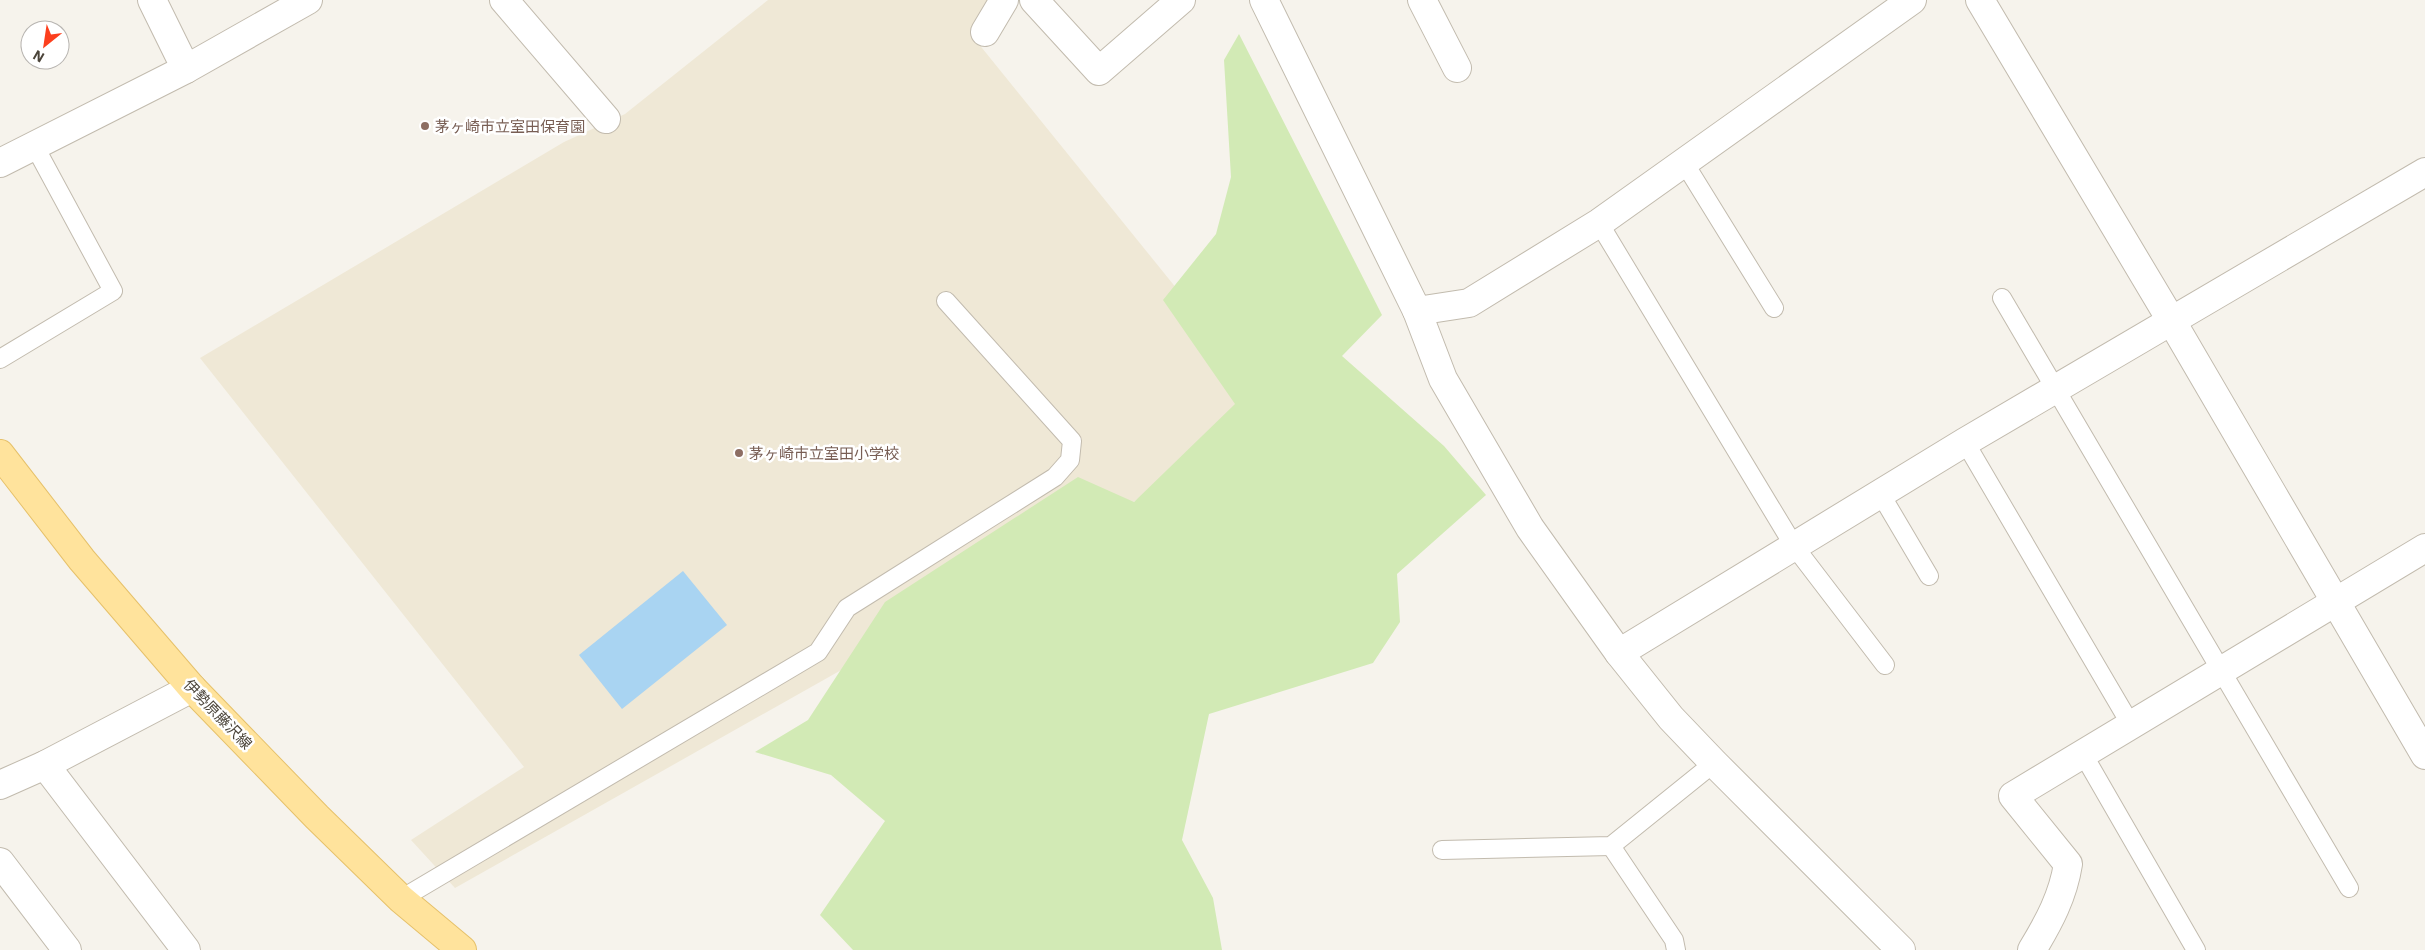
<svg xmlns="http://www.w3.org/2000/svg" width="2425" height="950" font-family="'IBM Plex Sans','Noto Sans JP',sans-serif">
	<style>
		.education { fill: #efe8d6 }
		.green { fill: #d2eab5 }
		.water { fill: #a9d4f2 }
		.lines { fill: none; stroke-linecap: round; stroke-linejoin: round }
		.service-casing { stroke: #c2bbae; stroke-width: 20 }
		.minor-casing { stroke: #c2bbae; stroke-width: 30 }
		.tertiary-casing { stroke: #c2bbae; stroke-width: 30 }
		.primary-casing { stroke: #e6c16a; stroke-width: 30 }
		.service { stroke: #fff; stroke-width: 18 }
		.minor { stroke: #fff; stroke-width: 28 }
		.tertiary { stroke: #fff; stroke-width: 28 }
		.primary { stroke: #ffe39c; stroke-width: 28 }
		.education-dot { fill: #8d6e63; stroke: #fff; stroke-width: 2 }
		.labels { text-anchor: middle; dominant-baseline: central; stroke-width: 5; stroke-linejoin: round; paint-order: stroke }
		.education-label { font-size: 15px; fill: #785e54; stroke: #fff; text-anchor: start }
		.street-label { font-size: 15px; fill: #4b4439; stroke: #fff }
	</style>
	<rect width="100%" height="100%" fill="#f6f3ec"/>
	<!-- education -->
	<path class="education" d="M 768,0 L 987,0 L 988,4 L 976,19 L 978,43 L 1270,404 L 1114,516 L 455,888 L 411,840 L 524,767 L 200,358 L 564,142 L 625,114 Z"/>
	<!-- green -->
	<path class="green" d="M 1239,34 L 1382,315 L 1342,356 L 1444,446 L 1486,495 L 1397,574 L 1400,622 L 1373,663 L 1209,714 L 1182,840 L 1213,898 L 1222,950 L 853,950 L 820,915 L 885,821 L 831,775 L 755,752 L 808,720 L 885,602 L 1078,477 L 1134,502 L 1235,404 L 1163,300 L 1216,234 L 1231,177 L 1224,60 Z"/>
	<!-- water -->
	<path class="water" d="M 683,571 L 727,625 L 622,709 L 579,655 Z"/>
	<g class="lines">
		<!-- service casing -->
		<g class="service-casing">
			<g id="service">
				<path d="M 1685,164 L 1774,308"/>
				<path d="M 1599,223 L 1794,546 L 1885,665"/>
				<path d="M 2002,298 L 2349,888"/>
				<path d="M 0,359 L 113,291 L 34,145"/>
				<path d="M 1965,442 L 2131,725"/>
				<path d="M 1880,493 L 1929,576"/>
				<path d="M 2083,754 L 2196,950"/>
				<path d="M 1611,846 L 1674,940 L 1676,950"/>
				<path d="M 1442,850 L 1611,846 L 1714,763"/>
				<path d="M 401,899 L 818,652 L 847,608 L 1055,477 L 1070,460 L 1072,441 L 946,301"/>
			</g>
		</g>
		<!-- minor casing -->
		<g class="minor-casing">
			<g id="minor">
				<path d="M 152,0 L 186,69"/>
				<path d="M 504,0 L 606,119"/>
				<path d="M 1034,0 L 1099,71 L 1181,0"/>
				<path d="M 1422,0 L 1457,68"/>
				<path d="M 1980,0 L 2171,320 L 2425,755"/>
				<path d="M 985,32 L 1004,0"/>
				<path d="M 0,163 L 186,69 L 308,0"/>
				<path d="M 1417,311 L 1443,379 L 1530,528 L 1619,653 L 1671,718 L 1714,763 L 1901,950"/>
				<path d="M 1619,653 L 1965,442 L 2425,172"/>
				<path d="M 45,765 L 186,950"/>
				<path d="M 0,785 L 45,765 L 192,688"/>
				<path d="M 0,862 L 67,950"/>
				<path d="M 2032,950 C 2049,922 2063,896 2068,864 L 2013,796 L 2425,548"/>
			</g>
		</g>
		<!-- tertiary casing -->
		<g class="tertiary-casing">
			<path id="tertiary" d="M 1264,0 L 1417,311 L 1469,303 L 1599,223 L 1912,0"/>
		</g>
		<!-- primary casing -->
		<g class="primary-casing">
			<path id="primary" d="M 0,454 L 82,560 L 192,688 L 317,817 L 401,899 L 462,950"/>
		</g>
		<!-- service -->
		<use href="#service" class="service"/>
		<!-- minor -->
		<use href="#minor" class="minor"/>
		<!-- tertiary -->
		<use href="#tertiary" class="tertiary"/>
		<!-- primary -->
		<use href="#primary" class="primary"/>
	</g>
	<!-- markers -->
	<g class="education-dot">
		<circle cx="425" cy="126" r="5"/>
		<circle cx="739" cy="453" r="5"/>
	</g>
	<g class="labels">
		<!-- education labels -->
		<g class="education-label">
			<text x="435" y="126">茅ヶ崎市立室田保育園</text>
			<text x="749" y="453">茅ヶ崎市立室田小学校</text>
		</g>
		<!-- street labels -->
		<g class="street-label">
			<text transform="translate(218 714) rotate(46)">伊勢原藤沢線</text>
		</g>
	</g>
	<!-- north arrow -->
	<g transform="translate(45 45) rotate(210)"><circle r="24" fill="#ffffff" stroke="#b7b4b0"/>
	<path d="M0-4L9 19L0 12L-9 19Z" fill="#fc3f1d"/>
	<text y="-8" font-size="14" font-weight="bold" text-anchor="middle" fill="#4b4439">N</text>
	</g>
</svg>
